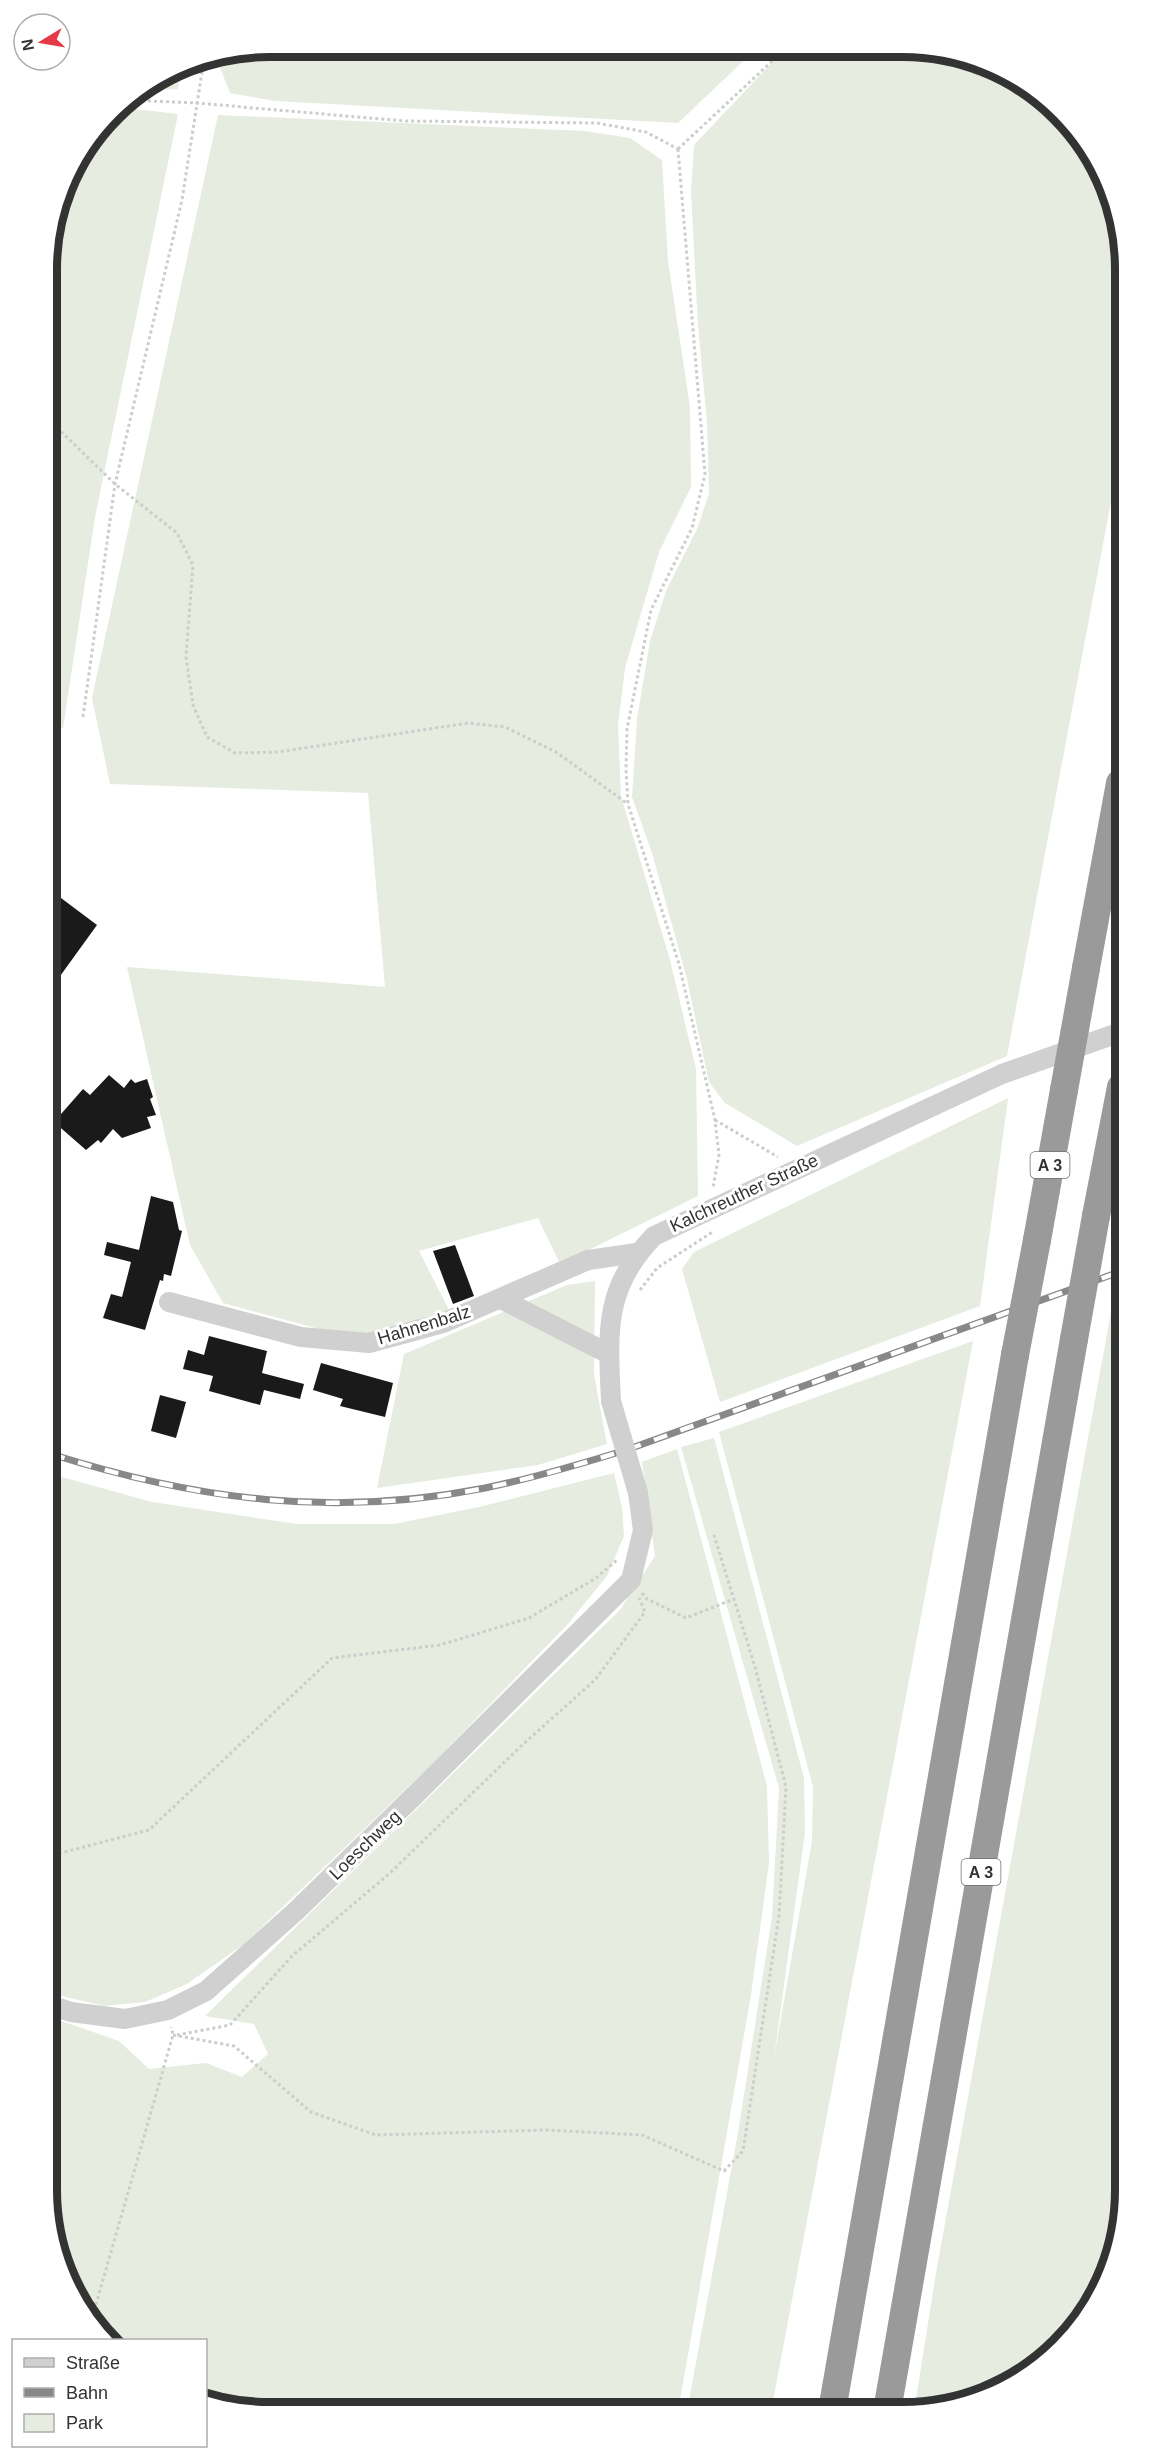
<svg xmlns="http://www.w3.org/2000/svg" width="1172" height="2459" font-family="Arial,sans-serif">
	<style>
		.green { fill: #e6ecdf }
		.building { fill: #1a1a1a }
		.lines { fill: none; stroke-linecap: round; stroke-linejoin: round }
		.path { stroke: #cdcdcd; stroke-width: 3; stroke-dasharray: 3 3; stroke-linecap: butt }
		.minor { stroke: #d0d0d0; stroke-width: 20 }
		.highway { stroke: #9a9a9a; stroke-width: 28 }
		.rail-casing { stroke: #888; stroke-width: 7 }
		.rail { stroke: #fff; stroke-width: 4.5; stroke-dasharray: 14; stroke-linecap: butt }
		.minor-bridge { stroke: #d0d0d0; stroke-width: 20 }
		.highway-bridge { stroke: #9a9a9a; stroke-width: 28 }
		.labels { text-anchor: middle; dominant-baseline: central; stroke-width: 6; stroke-linejoin: round; paint-order: stroke }
		.shield { fill: #fff; stroke: #707070; stroke-width: 1.5 }
		.shield-label { font-size: 16px; font-weight: bold; fill: #333 }
		.street-label { font-size: 18px; fill: #333; stroke: #fff }
		.rim { fill: none; stroke: #333; stroke-width: 8 }
	</style>
	<rect width="100%" height="100%" fill="#fff"/>
	<!-- green -->
	<g class="green">
		<path d="M 269,47 L 755,50 L 678,123 L 275,101 L 230,93 L 216,57 Z"/>
		<path d="M 784,50 L 946,51 L 1001,69 L 1050,102 L 1096,157 L 1118,211 L 1119,459 L 1007,1056 L 797,1146 L 725,1103 L 709,1082 L 686,975 L 652,853 L 632,797 L 637,719 L 650,641 L 666,591 L 697,529 L 709,494 L 707,422 L 698,325 L 691,192 L 694,145 Z"/>
		<path d="M 181,65 L 178,89 L 139,91 Z"/>
		<path d="M 118,107 L 178,114 L 95,517 L 63,728 L 49,722 L 47,254 L 70,170 Z"/>
		<path d="M 218,115 L 585,131 L 630,138 L 662,160 L 668,261 L 690,407 L 691,487 L 659,552 L 625,668 L 618,725 L 621,796 L 670,960 L 696,1069 L 698,1196 L 560,1264 L 538,1218 L 419,1251 L 449,1310 L 381,1333 L 334,1333 L 223,1303 L 190,1245 L 127,967 L 385,987 L 368,793 L 110,784 L 92,698 Z"/>
		<path d="M 1008,1098 L 980,1306 L 720,1402 L 682,1269 L 694,1252 Z"/>
		<path d="M 595,1281 L 594,1375 L 607,1444 L 538,1465 L 377,1488 L 404,1354 L 567,1285 Z"/>
		<path d="M 1122,1288 L 1125,2205 L 1108,2276 L 1071,2337 L 1027,2375 L 961,2405 L 915,2405 L 937,2267 L 1115,1290 Z"/>
		<path d="M 973,1341 L 772,2406 L 688,2406 L 738,2133 L 772,1917 L 779,1788 L 681,1447 L 714,1438 L 804,1778 L 805,1832 L 774,2058 L 812,1841 L 813,1787 L 719,1432 Z"/>
		<path d="M 677,1449 L 767,1786 L 769,1863 L 751,1995 L 679,2406 L 226,2408 L 206,2402 L 206,2340 L 107,2340 L 84,2314 L 54,2248 L 53,2018 L 119,2041 L 149,2069 L 206,2063 L 242,2077 L 268,2054 L 254,2024 L 205,2016 L 620,1610 L 655,1556 L 642,1462 Z"/>
		<path d="M 614,1473 L 622,1507 L 624,1536 L 607,1576 L 567,1625 L 431,1765 L 244,1944 L 187,1984 L 145,2002 L 104,2006 L 53,1994 L 51,1474 L 152,1502 L 297,1524 L 394,1524 L 479,1507 Z"/>
	</g>
	<!-- building -->
	<g class="building">
		<path d="M 49,889 L 97,925 L 50,990 Z"/>
		<path d="M 109,1075 L 124,1088 L 131,1079 L 135,1083 L 147,1079 L 153,1097 L 150,1099 L 156,1115 L 147,1117 L 151,1128 L 122,1138 L 113,1129 L 101,1143 L 98,1140 L 86,1150 L 54,1122 L 83,1089 L 90,1095 Z"/>
		<path d="M 151,1196 L 173,1202 L 179,1230 L 182,1231 L 171,1276 L 164,1274 L 163,1281 L 160,1280 L 145,1330 L 103,1318 L 111,1294 L 122,1297 L 131,1262 L 104,1255 L 107,1242 L 139,1250 Z"/>
		<path d="M 455,1245 L 474,1296 L 453,1304 L 433,1251 Z"/>
		<path d="M 209,1336 L 267,1351 L 262,1373 L 304,1384 L 300,1399 L 264,1390 L 260,1405 L 209,1391 L 213,1376 L 183,1369 L 188,1350 L 204,1355 Z"/>
		<path d="M 321,1363 L 393,1383 L 385,1417 L 340,1406 L 343,1399 L 313,1390 Z"/>
		<path d="M 160,1395 L 186,1402 L 176,1438 L 151,1431 Z"/>
	</g>
	<g class="lines">
		<!-- path -->
		<g class="path">
			<path d="M 124,100 L 196,103 L 404,121 L 597,123 L 646,132 L 678,149"/>
			<path d="M 678,149 L 705,474 L 692,528 L 651,610 L 627,729 L 626,770 L 628,804 L 679,964 L 715,1120 L 719,1155 L 713,1187"/>
			<path d="M 678,149 L 784,50"/>
			<path d="M 48,419 L 115,484 L 177,533 L 193,565 L 186,657 L 193,705 L 207,737 L 235,753 L 278,752 L 468,723 L 505,727 L 556,752 L 628,804"/>
			<path d="M 83,717 L 115,484 L 182,200 L 204,59"/>
			<path d="M 715,1120 L 778,1157"/>
			<path d="M 640,1290 L 657,1268 L 714,1231"/>
			<path d="M 642,1593 L 647,1599 L 686,1618 L 734,1599"/>
			<path d="M 53,1855 L 149,1830 L 332,1658 L 440,1645 L 529,1618 L 596,1578 L 617,1560"/>
			<path d="M 173,2035 L 234,2046 L 311,2112 L 376,2135 L 546,2130 L 642,2135 L 724,2171 L 743,2151 L 779,1916 L 786,1787 L 755,1667 L 713,1532"/>
			<path d="M 177,2035 L 230,2025 L 291,1957 L 390,1873 L 519,1748 L 595,1680 L 645,1612 L 639,1598"/>
			<path d="M 91,2322 L 173,2035 L 171,2027"/>
		</g>
		<!-- minor -->
		<g class="minor">
			<path d="M 501,1299 L 609,1354"/>
			<path d="M 169,1302 L 301,1337 L 369,1343 L 443,1323 L 588,1260 L 637,1253"/>
			<path d="M 611,1401 C 608,1333 603,1288 654,1236 L 1002,1074 L 1121,1032"/>
			<path d="M 53,2006 L 71,2012 L 125,2019 L 168,2010 L 206,1991 L 296,1911 L 418,1792 L 631,1580 L 643,1530 L 638,1493"/>
		</g>
		<!-- highway -->
		<g class="highway">
			<path d="M 1086,968 L 1120,783"/>
			<path d="M 1096,1216 L 1121,1087"/>
			<path d="M 1037,1240 L 1064,1090"/>
			<path d="M 833,2405 L 1015,1355"/>
			<path d="M 888,2405 L 1074,1339"/>
		</g>
		<!-- rail casing -->
		<g class="rail-casing">
			<path id="rail" d="M 51,1454 C 197,1500 333,1518 485,1488 C 534,1478 581,1464 629,1449 L 1122,1271"/>
		</g>
		<!-- rail -->
		<use href="#rail" class="rail"/>
		<!-- minor-bridge -->
		<path class="minor-bridge" d="M 611,1401 L 638,1493"/>
		<!-- highway-bridge -->
		<g class="highway-bridge">
			<path d="M 1064,1090 L 1086,968"/>
			<path d="M 1074,1339 L 1096,1216"/>
			<path d="M 1015,1355 L 1037,1240"/>
		</g>
	</g>
	<g class="labels">
		<!-- shield labels -->
		<g class="shield">
			<rect x="1030.5" y="1152" width="39" height="26" rx="4.5"/>
			<rect x="961.5" y="1859" width="39" height="26" rx="4.5"/>
		</g>
		<g class="shield-label">
			<text x="1050" y="1165">A 3</text>
			<text x="981" y="1872">A 3</text>
		</g>
		<!-- street labels -->
		<g class="street-label">
			<text transform="translate(744 1193) rotate(-25)">Kalchreuther Straße</text>
			<text transform="translate(424 1325) rotate(-17)">Hahnenbalz</text>
			<text transform="translate(365 1845) rotate(-44)">Loeschweg</text>
		</g>
	</g>
	<!-- crop -->
	<path d="M0 0H1172V2459H0ZM269 57H903A212 212 0 0 1 1115 269V2190A212 212 0 0 1 903 2402H269A212 212 0 0 1 57 2190V269A212 212 0 0 1 269 57Z" fill="#fff" fill-rule="evenodd"/>
	<path class="rim" d="M269 57H903A212 212 0 0 1 1115 269V2190A212 212 0 0 1 903 2402H269A212 212 0 0 1 57 2190V269A212 212 0 0 1 269 57Z"/>
	<!-- legend -->
	<rect x="12" y="2339" width="195" height="108" fill="#ffffff" stroke="#adadad" stroke-width="1.5"/>
	<rect x="24" y="2358" width="30" height="9" fill="#d0d0d0" stroke="#adadad" stroke-width="1.5"/>
	<text x="66" y="2369" font-size="18" fill="#333333">Straße</text>
	<rect x="24" y="2388" width="30" height="9" fill="#888888" stroke="#adadad" stroke-width="1.5"/>
	<text x="66" y="2399" font-size="18" fill="#333333">Bahn</text>
	<rect x="24" y="2414" width="30" height="18" fill="#e6ecdf" stroke="#adadad" stroke-width="1.5"/>
	<text x="66" y="2429" font-size="18" fill="#333333">Park</text>
	<!-- north arrow -->
	<g transform="translate(42 42) rotate(259)"><circle r="28" fill="#ffffff" stroke="#adadad" stroke-width="1.5"/>
	<path d="M0-4.5L10 22L0 15L-10 22Z" fill="#e63946"/>
	<text y="-9" font-size="16" font-weight="bold" text-anchor="middle" fill="#333333">N</text>
	</g>
</svg>
